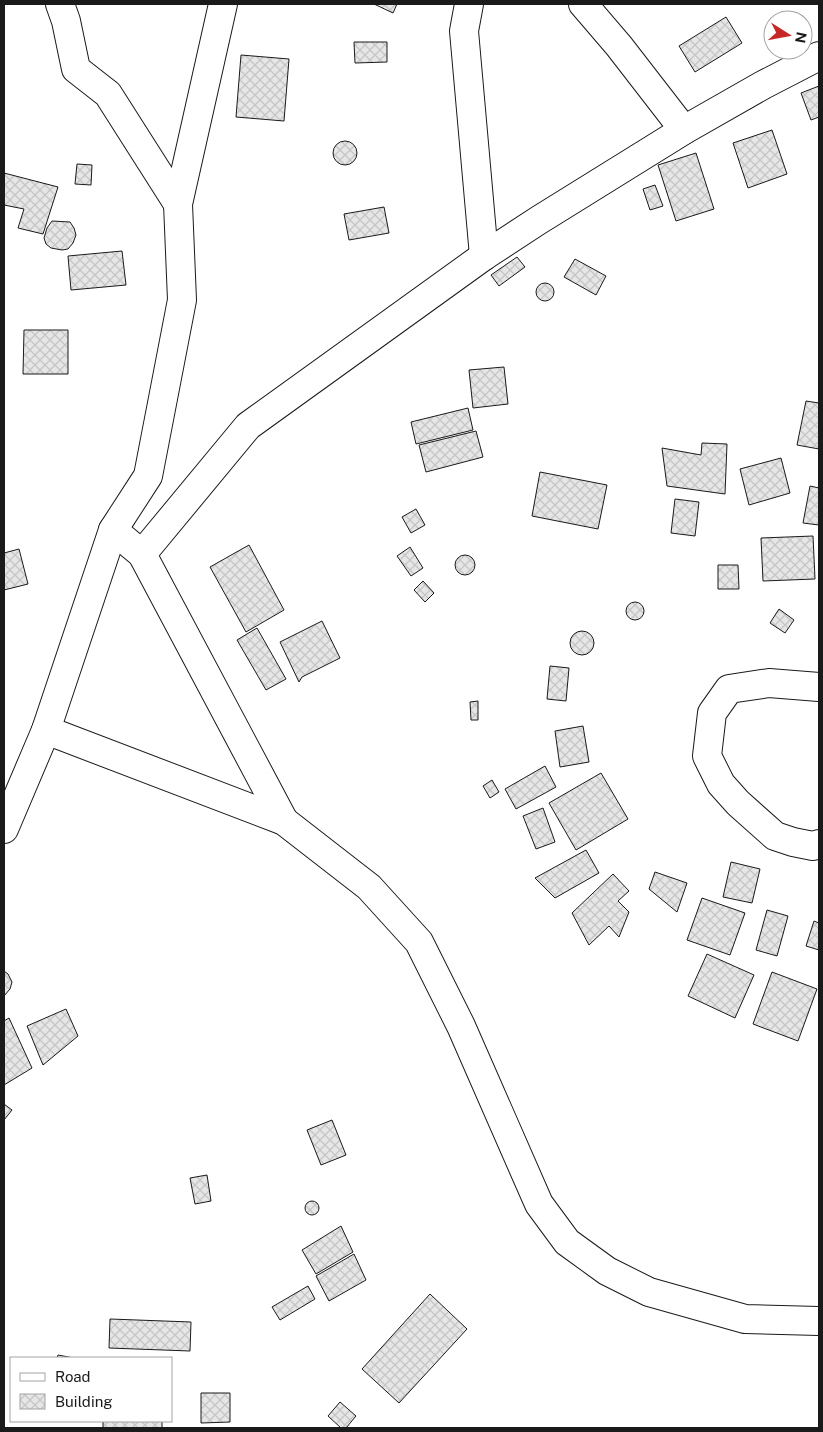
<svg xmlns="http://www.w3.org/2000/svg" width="823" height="1432" font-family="'Public Sans',sans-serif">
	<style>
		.building { fill: url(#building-cross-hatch); stroke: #1a1a1a }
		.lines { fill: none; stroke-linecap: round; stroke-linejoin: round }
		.minor-casing { stroke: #1a1a1a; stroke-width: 30 }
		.tertiary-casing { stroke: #1a1a1a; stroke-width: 30 }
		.minor { stroke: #fff; stroke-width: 28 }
		.tertiary { stroke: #fff; stroke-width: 28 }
	</style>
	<defs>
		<pattern id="building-cross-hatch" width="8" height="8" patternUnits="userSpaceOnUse" patternTransform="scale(1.25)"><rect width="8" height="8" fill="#e6e6e6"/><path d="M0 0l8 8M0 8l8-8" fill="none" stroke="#c5c5c5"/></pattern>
	</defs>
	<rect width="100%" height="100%" fill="#fff"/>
	<!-- building -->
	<g class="building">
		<path d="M 374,4 L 397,4 L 393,13 Z"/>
		<path d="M 726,17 L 742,43 L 695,72 L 679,46 Z"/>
		<path d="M 354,42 L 387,42 L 387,62 L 355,63 Z"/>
		<path d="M 241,55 L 289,59 L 284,121 L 236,117 Z"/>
		<path d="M 819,86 L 819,117 L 811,120 L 801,93 Z"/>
		<path d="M 772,130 L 787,174 L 748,188 L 733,143 Z"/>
		<circle cx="345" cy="153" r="12"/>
		<path d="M 696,153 L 714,209 L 676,221 L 658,165 Z"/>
		<path d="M 77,164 L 92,165 L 91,185 L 75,184 Z"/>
		<path d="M 4,173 L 58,187 L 43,234 L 18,228 L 24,209 L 4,205 Z"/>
		<path d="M 655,185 L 663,206 L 650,210 L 643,189 Z"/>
		<path d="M 384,207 L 389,233 L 349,240 L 344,214 Z"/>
		<path d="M 52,221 L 70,222 L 74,228 L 76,235 L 73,243 L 68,249 L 62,250 L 51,248 L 46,244 L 44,238 L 47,228 Z"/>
		<path d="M 122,251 L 126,285 L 71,290 L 68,256 Z"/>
		<path d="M 517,257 L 525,267 L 499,286 L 491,275 Z"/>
		<path d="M 575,259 L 606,276 L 596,295 L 564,277 Z"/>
		<circle cx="545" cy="292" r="9"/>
		<path d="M 24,330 L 68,330 L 68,374 L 23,374 Z"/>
		<path d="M 504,367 L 508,404 L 473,408 L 469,370 Z"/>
		<path d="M 806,401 L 819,403 L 819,449 L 797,445 Z"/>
		<path d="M 468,408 L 473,430 L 416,444 L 411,422 Z"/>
		<path d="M 476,431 L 483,457 L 426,472 L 419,445 Z"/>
		<path d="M 702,443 L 727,444 L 725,494 L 667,486 L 662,448 L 701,455 Z"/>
		<path d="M 781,458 L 790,493 L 749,505 L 740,469 Z"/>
		<path d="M 540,472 L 607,485 L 598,529 L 532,516 Z"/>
		<path d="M 810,486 L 819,488 L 819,525 L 803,523 Z"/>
		<path d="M 675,499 L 699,502 L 695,536 L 671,533 Z"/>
		<path d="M 416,509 L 425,525 L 411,533 L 402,517 Z"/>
		<path d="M 813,536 L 815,579 L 763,581 L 761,538 Z"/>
		<path d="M 249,545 L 284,610 L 246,632 L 210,567 Z"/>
		<path d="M 410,547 L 423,568 L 411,576 L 397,556 Z"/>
		<path d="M 19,549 L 28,584 L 4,590 L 4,553 Z"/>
		<circle cx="465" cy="565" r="10"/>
		<path d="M 718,565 L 738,565 L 739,589 L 718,589 Z"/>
		<path d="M 423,581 L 434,593 L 425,602 L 414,590 Z"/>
		<circle cx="635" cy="611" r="9"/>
		<path d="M 779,609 L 794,620 L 785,633 L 770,623 Z"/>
		<path d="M 322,621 L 340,658 L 302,677 L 299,682 L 280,642 Z"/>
		<path d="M 257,628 L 286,679 L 266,690 L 237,640 Z"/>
		<circle cx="582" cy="643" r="12"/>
		<path d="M 550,666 L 569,668 L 566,701 L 547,699 Z"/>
		<path d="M 478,701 L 478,720 L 471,720 L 470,702 Z"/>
		<path d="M 583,726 L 589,762 L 560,767 L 555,731 Z"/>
		<path d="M 545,766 L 556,787 L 516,809 L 505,789 Z"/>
		<path d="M 601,773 L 628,819 L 576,850 L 549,803 Z"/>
		<path d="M 492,780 L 499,792 L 490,798 L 483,786 Z"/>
		<path d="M 543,808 L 555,842 L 536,849 L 523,816 Z"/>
		<path d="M 586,850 L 599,873 L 555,898 L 535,878 Z"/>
		<path d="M 731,862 L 760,869 L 752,903 L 723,897 Z"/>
		<path d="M 655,872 L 687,883 L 677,912 L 649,889 Z"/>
		<path d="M 613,874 L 629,891 L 618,901 L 629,912 L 619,937 L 609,926 L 589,945 L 572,913 Z"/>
		<path d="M 702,898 L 745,913 L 730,955 L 687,940 Z"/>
		<path d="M 767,910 L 788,916 L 777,956 L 756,950 Z"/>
		<path d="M 814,921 L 819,923 L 819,950 L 806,946 Z"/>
		<path d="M 707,954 L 754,975 L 735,1018 L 688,996 Z"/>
		<path d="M 4,971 L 8,974 L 12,982 L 10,989 L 4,996 Z"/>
		<path d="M 772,972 L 817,989 L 798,1041 L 753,1024 Z"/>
		<path d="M 66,1009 L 78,1036 L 43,1065 L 27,1026 Z"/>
		<path d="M 9,1018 L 32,1068 L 4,1085 L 4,1021 Z"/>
		<path d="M 4,1104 L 12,1110 L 4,1120 Z"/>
		<path d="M 332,1120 L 346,1155 L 321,1165 L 307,1130 Z"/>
		<path d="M 207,1175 L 211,1201 L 195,1204 L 190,1178 Z"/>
		<circle cx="312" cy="1208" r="7"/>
		<path d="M 341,1226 L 353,1252 L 316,1274 L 302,1250 Z"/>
		<path d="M 354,1254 L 366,1280 L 329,1301 L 316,1276 Z"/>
		<path d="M 308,1286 L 315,1299 L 280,1320 L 272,1307 Z"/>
		<path d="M 430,1294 L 467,1329 L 399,1403 L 362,1369 Z"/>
		<path d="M 110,1319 L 191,1322 L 190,1351 L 109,1348 Z"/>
		<path d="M 58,1355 L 74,1358 L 57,1358 Z"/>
		<path d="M 201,1393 L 230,1393 L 230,1422 L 201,1423 Z"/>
		<path d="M 340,1402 L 356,1416 L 346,1428 L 341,1428 L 328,1416 Z"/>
		<rect x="103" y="1421" width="59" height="7"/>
	</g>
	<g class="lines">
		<!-- minor casing -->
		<g class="minor-casing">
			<g id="minor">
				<path d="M 60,4 L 66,21 L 76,69 L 108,94 L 178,204"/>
				<path d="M 469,4 L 464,31 L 484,256"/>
				<path d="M 583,4 L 619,46 L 684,130"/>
				<path d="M 113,530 L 142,554 L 248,426 L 484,256 L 539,220 L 684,130 L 763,85 L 819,56"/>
				<path d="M 142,554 L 284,821"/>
				<path d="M 819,687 L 769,683 L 729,689 L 712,713 L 707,756 L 721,784 L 738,803 L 775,836 L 793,842 L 813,846 L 819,844"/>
				<path d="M 46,730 L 284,821 L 369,887 L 419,942 L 461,1026 L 539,1204 L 567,1242 L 607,1271 L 649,1292 L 745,1319 L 819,1321"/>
			</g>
		</g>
		<!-- tertiary casing -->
		<g class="tertiary-casing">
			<path id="tertiary" d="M 4,829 L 46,730 L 113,530 L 148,476 L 182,300 L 178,204 L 223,4"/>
		</g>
		<!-- minor -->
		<use href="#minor" class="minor"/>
		<!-- tertiary -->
		<use href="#tertiary" class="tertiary"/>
	</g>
	<!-- border -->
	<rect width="823" height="1432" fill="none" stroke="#1a1a1a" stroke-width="10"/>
	<!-- legend -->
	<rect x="10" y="1357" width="162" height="65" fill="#ffffff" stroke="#a3a3a3"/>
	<rect x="20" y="1373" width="25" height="8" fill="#ffffff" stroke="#a3a3a3"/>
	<text x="55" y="1382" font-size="15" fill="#1a1a1a">Road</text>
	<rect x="20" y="1394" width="25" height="15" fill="url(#building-cross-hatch)" stroke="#a3a3a3"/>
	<text x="55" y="1407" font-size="15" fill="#1a1a1a">Building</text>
	<!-- north arrow -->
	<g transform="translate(788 35) rotate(101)"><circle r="24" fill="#ffffff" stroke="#a3a3a3"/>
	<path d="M0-4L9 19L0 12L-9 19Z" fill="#c62828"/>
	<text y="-8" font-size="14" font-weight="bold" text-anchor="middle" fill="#1a1a1a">N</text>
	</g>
</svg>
